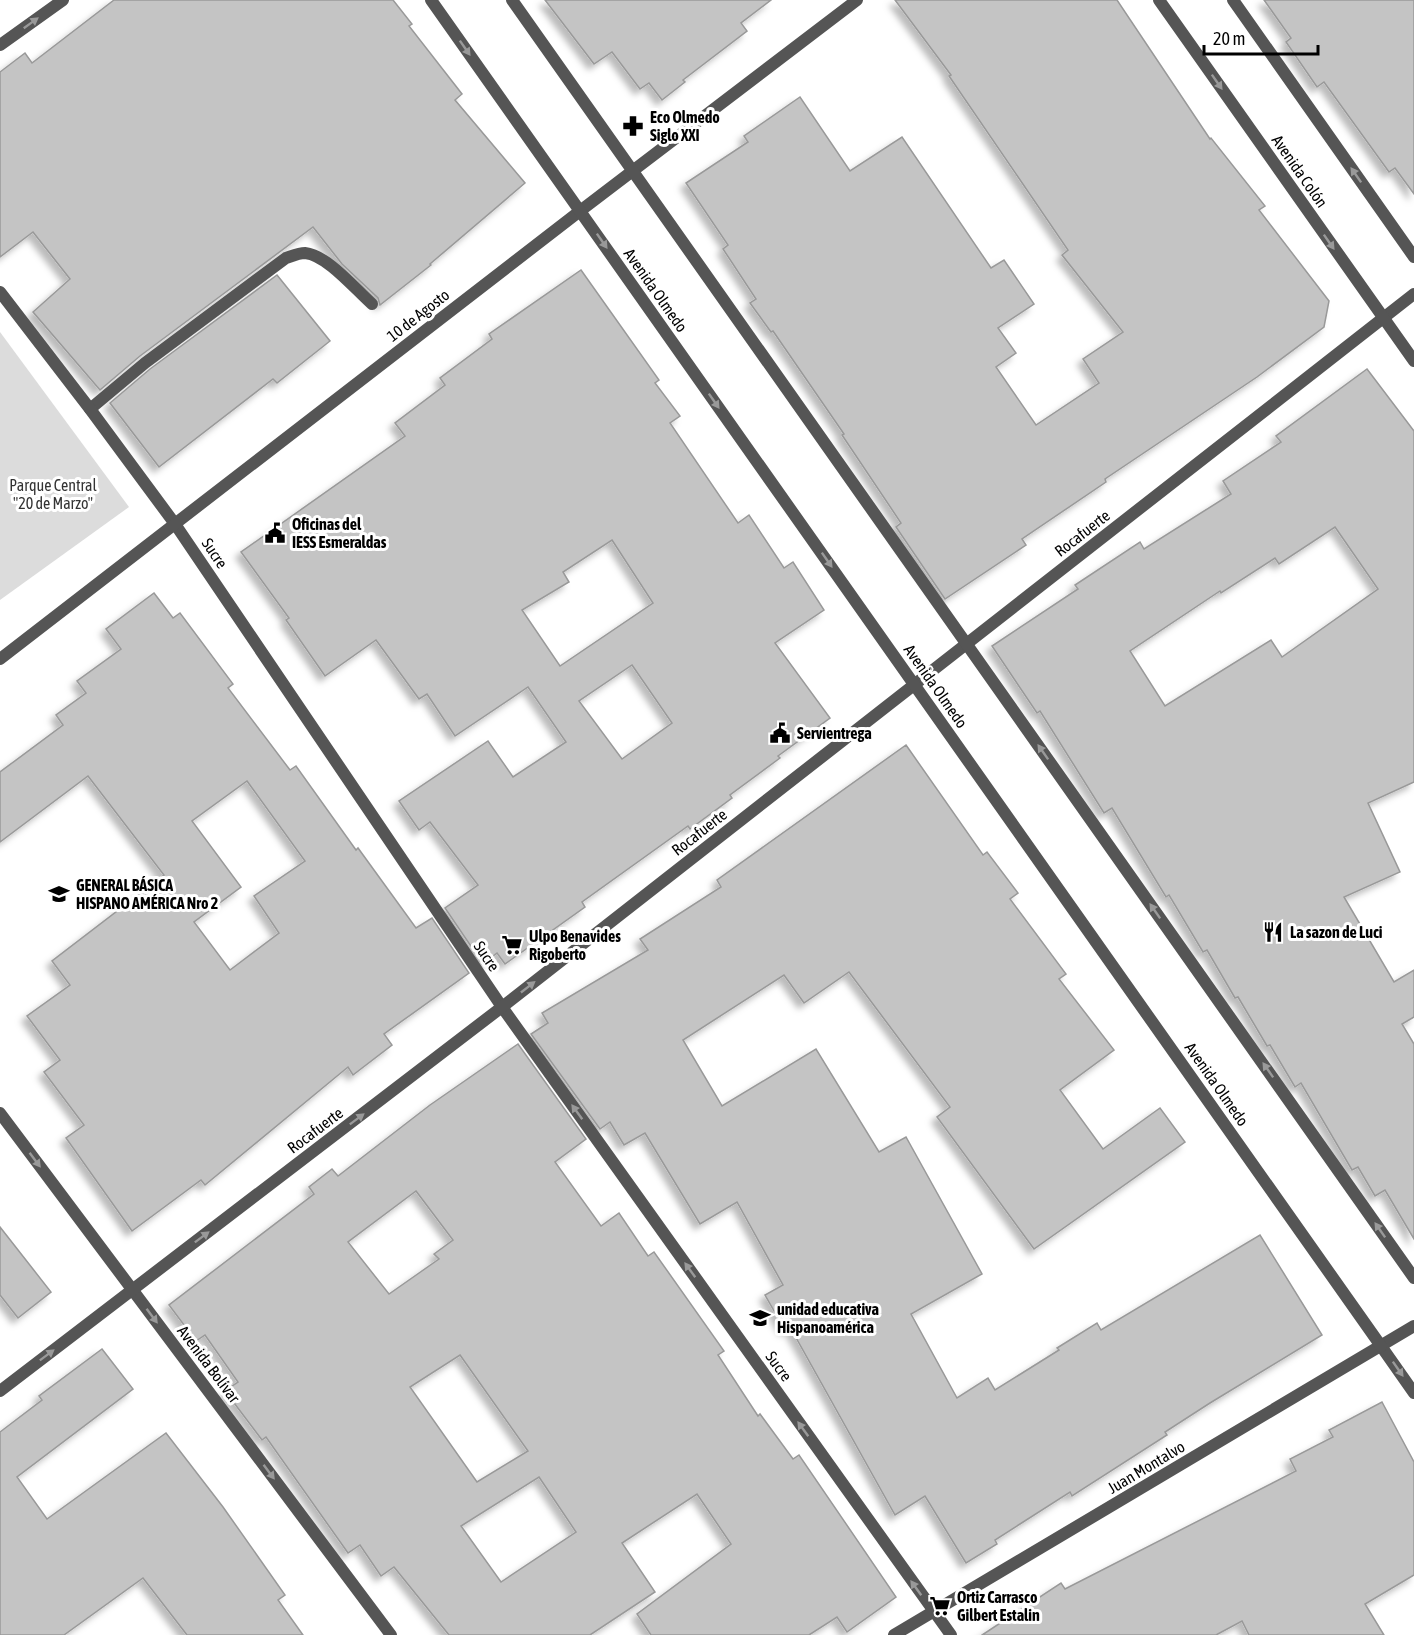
<svg xmlns="http://www.w3.org/2000/svg" width="1414" height="1635" font-family="'Asap Condensed',sans-serif">
	<style>
		.green { fill: #dcdcdc }
		.building { fill: #c4c4c4; stroke: #999; stroke-width: 1.5; fill-rule: evenodd; filter: url(#shadow) }
		.lines { fill: none; stroke-linecap: round; stroke-linejoin: round }
		.service { stroke: #555; stroke-width: 12 }
		.minor { stroke: #555; stroke-width: 12 }
		.tertiary { stroke: #555; stroke-width: 12 }
		.oneway { fill: #999 }
		.labels { text-anchor: middle; dominant-baseline: central; stroke-width: 6; stroke-linejoin: round; paint-order: stroke }
		.poi-label { font-size: 16px; font-weight: bold; fill: #000; stroke: #fff; text-anchor: start }
		.street-label { font-size: 16px; fill: #000; stroke: #fff }
		.park-label { font-size: 16px; fill: #333; stroke: #fff }
	</style>
	<defs>
		<filter id="shadow"><feDropShadow dx="-5.5" dy="5.5" stdDeviation="3" flood-color="#0004"/></filter>
	</defs>
	<rect width="100%" height="100%" fill="#fff"/>
	<!-- green -->
	<path class="green" d="M 0,332 L 129,507 L 0,600 Z"/>
	<!-- building -->
	<g class="building">
		<path d="M 114,0 L 393,0 L 412,24 L 409,26 L 462,94 L 455,100 L 525,183 L 430,264 L 431,265 L 380,305 L 378,298 L 342,264 L 313,227 L 140,356 L 100,390 L 33,312 L 70,279 L 33,232 L 0,257 L 0,72 L 25,53 L 32,63 Z"/>
		<path d="M 545,0 L 771,0 L 741,23 L 747,31 L 683,80 L 685,82 L 662,100 L 649,83 L 640,89 L 612,52 L 594,64 Z"/>
		<path d="M 895,0 L 1117,0 L 1210,139 L 1211,138 L 1265,206 L 1259,210 L 1329,301 L 1324,327 L 1257,377 L 1105,479 L 1106,482 L 1022,539 L 1026,545 L 945,599 L 896,527 L 901,523 L 842,435 L 844,434 L 773,331 L 771,332 L 750,303 L 756,299 L 723,249 L 728,245 L 686,183 L 748,142 L 744,136 L 800,97 L 850,171 L 902,137 L 991,268 L 1004,260 L 1034,304 L 998,328 L 1016,353 L 996,367 L 1036,425 L 1099,383 L 1083,359 L 1123,332 L 1062,255 L 1068,250 L 949,76 L 951,75 Z"/>
		<path d="M 1264,0 L 1414,0 L 1414,194 L 1395,168 L 1389,172 L 1324,82 L 1317,87 L 1286,42 L 1291,38 Z"/>
		<path d="M 581,270 L 659,380 L 655,383 L 680,416 L 670,423 L 738,523 L 749,515 L 784,568 L 793,562 L 824,610 L 775,643 L 830,718 L 778,756 L 780,758 L 730,795 L 732,798 L 690,829 L 688,826 L 582,902 L 585,907 L 505,964 L 497,953 L 483,964 L 445,908 L 478,885 L 430,822 L 419,830 L 399,801 L 488,741 L 513,777 L 566,742 L 528,687 L 455,736 L 427,694 L 419,699 L 376,640 L 325,676 L 286,620 L 289,618 L 241,552 L 405,436 L 395,423 L 445,385 L 440,378 L 492,339 L 489,334 ZM 612,540 L 653,603 L 560,666 L 522,610 L 569,582 L 563,572 ZM 632,665 L 672,723 L 622,759 L 579,701 Z"/>
		<path d="M 277,275 L 330,341 L 277,383 L 273,379 L 159,467 L 110,403 L 150,369 Z"/>
		<path d="M 1367,369 L 1414,431 L 1414,782 L 1368,803 L 1400,872 L 1344,897 L 1394,982 L 1414,970 L 1414,1017 L 1402,1024 L 1414,1044 L 1414,1239 L 1385,1190 L 1375,1196 L 1358,1167 L 1352,1170 L 1301,1083 L 1295,1087 L 1270,1045 L 1267,1046 L 1238,997 L 1235,998 L 1207,950 L 1203,952 L 1169,895 L 1166,897 L 1112,808 L 1104,813 L 1040,711 L 1037,713 L 992,646 L 1078,589 L 1075,585 L 1140,542 L 1144,549 L 1231,494 L 1223,481 L 1281,442 L 1276,436 ZM 1335,527 L 1378,589 L 1282,657 L 1271,640 L 1165,706 L 1130,651 L 1220,591 L 1221,593 L 1275,558 L 1279,564 Z"/>
		<path d="M 154,593 L 173,618 L 180,613 L 233,684 L 228,688 L 290,770 L 296,766 L 356,850 L 358,848 L 416,928 L 432,918 L 469,973 L 384,1034 L 392,1045 L 353,1075 L 348,1067 L 205,1185 L 201,1180 L 132,1231 L 66,1138 L 84,1125 L 44,1072 L 60,1060 L 27,1016 L 70,985 L 52,961 L 164,875 L 88,776 L 0,842 L 0,772 L 63,725 L 56,715 L 86,693 L 77,681 L 121,649 L 106,629 ZM 247,781 L 305,861 L 254,896 L 279,933 L 230,970 L 194,922 L 241,887 L 192,821 Z"/>
		<path d="M 906,745 L 983,855 L 987,852 L 1018,893 L 1010,899 L 1066,974 L 1059,979 L 1114,1050 L 1060,1090 L 1103,1149 L 1160,1108 L 1185,1142 L 1034,1249 L 937,1117 L 950,1107 L 849,972 L 804,1003 L 784,975 L 683,1040 L 722,1106 L 816,1049 L 879,1152 L 906,1137 L 982,1274 L 911,1314 L 957,1398 L 988,1378 L 995,1390 L 1059,1350 L 1057,1348 L 1097,1323 L 1101,1330 L 1260,1235 L 1322,1335 L 1210,1403 L 1165,1432 L 1167,1435 L 1072,1496 L 1070,1492 L 995,1540 L 997,1544 L 966,1563 L 925,1496 L 895,1515 L 790,1327 L 785,1330 L 765,1295 L 783,1285 L 737,1202 L 700,1224 L 645,1133 L 624,1145 L 610,1122 L 600,1129 L 531,1034 L 548,1023 L 542,1013 L 648,950 L 640,939 L 721,887 L 717,880 Z"/>
		<path d="M 518,1044 L 586,1139 L 555,1162 L 601,1226 L 619,1213 L 648,1256 L 654,1252 L 724,1351 L 718,1355 L 758,1416 L 760,1414 L 793,1459 L 799,1455 L 896,1597 L 847,1632 L 837,1617 L 809,1635 L 651,1635 L 637,1614 L 731,1544 L 697,1494 L 622,1543 L 655,1592 L 590,1635 L 449,1635 L 394,1567 L 381,1576 L 360,1545 L 348,1553 L 266,1437 L 262,1440 L 225,1391 L 238,1382 L 205,1335 L 196,1341 L 169,1305 L 314,1194 L 309,1187 L 332,1169 L 338,1176 L 430,1105 ZM 416,1191 L 453,1240 L 434,1254 L 439,1259 L 389,1294 L 348,1242 ZM 460,1355 L 528,1451 L 477,1482 L 410,1387 ZM 539,1477 L 576,1532 L 501,1582 L 461,1526 Z"/>
		<path d="M 0,1227 L 51,1292 L 18,1318 L 0,1295 Z"/>
		<path d="M 102,1349 L 133,1389 L 17,1477 L 47,1519 L 166,1433 L 223,1507 L 285,1595 L 278,1600 L 303,1635 L 187,1635 L 143,1578 L 64,1635 L 0,1635 L 0,1432 L 42,1400 L 39,1396 Z"/>
		<path d="M 1382,1402 L 1414,1462 L 1414,1575 L 1365,1604 L 1384,1635 L 1249,1635 L 1242,1621 L 1216,1635 L 982,1635 L 1061,1583 L 1065,1589 L 1296,1471 L 1290,1459 L 1333,1437 L 1329,1430 Z"/>
	</g>
	<g class="lines">
		<!-- service -->
		<path class="service" d="M 90,409 L 145,363 L 286,258 C 292,256 299,253 305,253 C 327,255 355,289 372,304"/>
		<!-- minor -->
		<g class="minor">
			<path d="M 0,45 L 63,0"/>
			<path d="M 0,292 L 90,409 L 175,524 L 502,1007 L 951,1635"/>
			<path d="M 0,659 L 580,211 L 857,0"/>
			<path d="M 0,1113 L 391,1635"/>
			<path d="M 1381,1346 L 1414,1393"/>
			<path d="M 0,1391 L 502,1007 L 1414,294"/>
			<path d="M 894,1635 L 1414,1326"/>
		</g>
		<!-- tertiary -->
		<g class="tertiary">
			<path d="M 431,0 L 1381,1346"/>
			<path d="M 512,0 L 1414,1278"/>
			<path d="M 1159,0 L 1414,361"/>
			<path d="M 1233,0 L 1414,257"/>
		</g>
	</g>
	<!-- one-way arrows -->
	<defs><path id="oneway-solid" d="M-6-.8H1V-3.2L6.5 0L1 3.2V.8H-6Z" transform="scale(1.5)"/></defs>
	<g class="oneway">
		<use href="#oneway-solid" transform="translate(31 23) rotate(-36)"/>
		<use href="#oneway-solid" transform="translate(465 48) rotate(55)"/>
		<use href="#oneway-solid" transform="translate(1217 82) rotate(55)"/>
		<use href="#oneway-solid" transform="translate(1356 175) rotate(-125)"/>
		<use href="#oneway-solid" transform="translate(602 241) rotate(55)"/>
		<use href="#oneway-solid" transform="translate(1329 242) rotate(55)"/>
		<use href="#oneway-solid" transform="translate(714 401) rotate(55)"/>
		<use href="#oneway-solid" transform="translate(827 560) rotate(55)"/>
		<use href="#oneway-solid" transform="translate(1043 752) rotate(-125)"/>
		<use href="#oneway-solid" transform="translate(1155 911) rotate(-125)"/>
		<use href="#oneway-solid" transform="translate(528 987) rotate(-38)"/>
		<use href="#oneway-solid" transform="translate(1268 1070) rotate(-125)"/>
		<use href="#oneway-solid" transform="translate(577 1112) rotate(-126)"/>
		<use href="#oneway-solid" transform="translate(357 1119) rotate(-37)"/>
		<use href="#oneway-solid" transform="translate(35 1160) rotate(53)"/>
		<use href="#oneway-solid" transform="translate(1380 1230) rotate(-125)"/>
		<use href="#oneway-solid" transform="translate(202 1237) rotate(-37)"/>
		<use href="#oneway-solid" transform="translate(690 1270) rotate(-126)"/>
		<use href="#oneway-solid" transform="translate(152 1316) rotate(53)"/>
		<use href="#oneway-solid" transform="translate(47 1355) rotate(-37)"/>
		<use href="#oneway-solid" transform="translate(1398 1369) rotate(55)"/>
		<use href="#oneway-solid" transform="translate(803 1429) rotate(-126)"/>
		<use href="#oneway-solid" transform="translate(269 1472) rotate(53)"/>
		<use href="#oneway-solid" transform="translate(916 1588) rotate(-126)"/>
	</g>
	<!-- icons -->
	<defs>
		<g id="pharmacy-bare" transform="scale(1.62)"><path d="M-2-6h4v4h4v4h-4v4h-4v-4h-4v-4h4Z" fill="#000" stroke="#fff" stroke-width="2.5" paint-order="stroke"/></g>
		<g id="civic-bare" transform="scale(1.62)"><path d="M-.6-6.5H3V-4.5H.6V-3L4-1V1h2V6H-6V1h2V-1L-.6-3ZM-1.2 2.5V6h2.4V2.5Z" fill="#000" stroke="#fff" stroke-width="2.5" paint-order="stroke"/></g>
		<g id="school-bare" transform="scale(1.62)"><path d="M0-5L7-2L0 1L-7-2ZM-4 1L0 2.5L4 1V4Q0 6-4 4Z" fill="#000" stroke="#fff" stroke-width="2.5" paint-order="stroke"/></g>
		<g id="restaurant-bare" transform="scale(1.62)"><path d="M-5-6h1v4h1v-4h1v4h1v-4h1v5L-1.5 .5V6h-2V.5L-5-1ZM5-6V6H3V1.5H1.5Q1.5-4 5-6Z" fill="#000" stroke="#fff" stroke-width="2.5" paint-order="stroke"/></g>
		<g id="supermarket-bare" transform="scale(1.62)"><path d="M-6-5.5h2.5l.6 2H6L4.5 2H-2.5L-4.4-4H-6ZM-1.5 3.2a1.3 1.3 0 1 0 .1 0ZM3 3.2a1.3 1.3 0 1 0 .1 0Z" fill="#000" stroke="#fff" stroke-width="2.5" paint-order="stroke"/></g>
	</defs>
	<g fill-rule="evenodd">
		<use href="#pharmacy-bare" x="633" y="126"/>
		<use href="#civic-bare" x="275" y="533"/>
		<use href="#civic-bare" x="780" y="733"/>
		<use href="#school-bare" x="59" y="894"/>
		<use href="#restaurant-bare" x="1273" y="932"/>
		<use href="#supermarket-bare" x="512" y="945"/>
		<use href="#school-bare" x="760" y="1318"/>
		<use href="#supermarket-bare" x="940" y="1606"/>
	</g>
	<g class="labels">
		<!-- poi labels -->
		<g class="poi-label">
			<text x="650" y="117">Eco Olmedo<tspan x="650" dy="18">Siglo XXI</tspan></text>
			<text x="292" y="524">Oficinas del<tspan x="292" dy="18">IESS Esmeraldas</tspan></text>
			<text x="797" y="733">Servientrega</text>
			<text x="76" y="885">GENERAL BÁSICA<tspan x="76" dy="18">HISPANO AMÉRICA Nro 2</tspan></text>
			<text x="1290" y="932">La sazon de Luci</text>
			<text x="529" y="936">Ulpo Benavides<tspan x="529" dy="18">Rigoberto</tspan></text>
			<text x="777" y="1309">unidad educativa<tspan x="777" dy="18">Hispanoamérica</tspan></text>
			<text x="957" y="1597">Ortiz Carrasco<tspan x="957" dy="18">Gilbert Estalin</tspan></text>
		</g>
		<!-- street labels -->
		<g class="street-label">
			<text transform="translate(1300 171) rotate(55)">Avenida Colón</text>
			<text transform="translate(656 290) rotate(55)">Avenida Olmedo</text>
			<text transform="translate(418 315) rotate(-38)">10 de Agosto</text>
			<text transform="translate(1082 533) rotate(-38)">Rocafuerte</text>
			<text transform="translate(215 553) rotate(56)">Sucre</text>
			<text transform="translate(936 686) rotate(55)">Avenida Olmedo</text>
			<text transform="translate(699 832) rotate(-38)">Rocafuerte</text>
			<text transform="translate(487 956) rotate(56)">Sucre</text>
			<text transform="translate(1217 1084) rotate(55)">Avenida Olmedo</text>
			<text transform="translate(315 1130) rotate(-37)">Rocafuerte</text>
			<text transform="translate(209 1364) rotate(53)">Avenida Bolívar</text>
			<text transform="translate(779 1366) rotate(54)">Sucre</text>
			<text transform="translate(1146 1467) rotate(-31)">Juan Montalvo</text>
		</g>
		<!-- park labels -->
		<g class="park-label">
			<text x="53" y="485">Parque Central<tspan x="53" dy="18">"20 de Marzo"</tspan></text>
		</g>
	</g>
	<!-- scale -->
	<path d="M1204 45v9h114v-9" fill="none" stroke="#000000" stroke-width="3"/>
	<text x="1213" y="45" font-size="18" fill="#000000" stroke="#ffffff" stroke-width="4.5" paint-order="stroke">20 m</text>
</svg>
